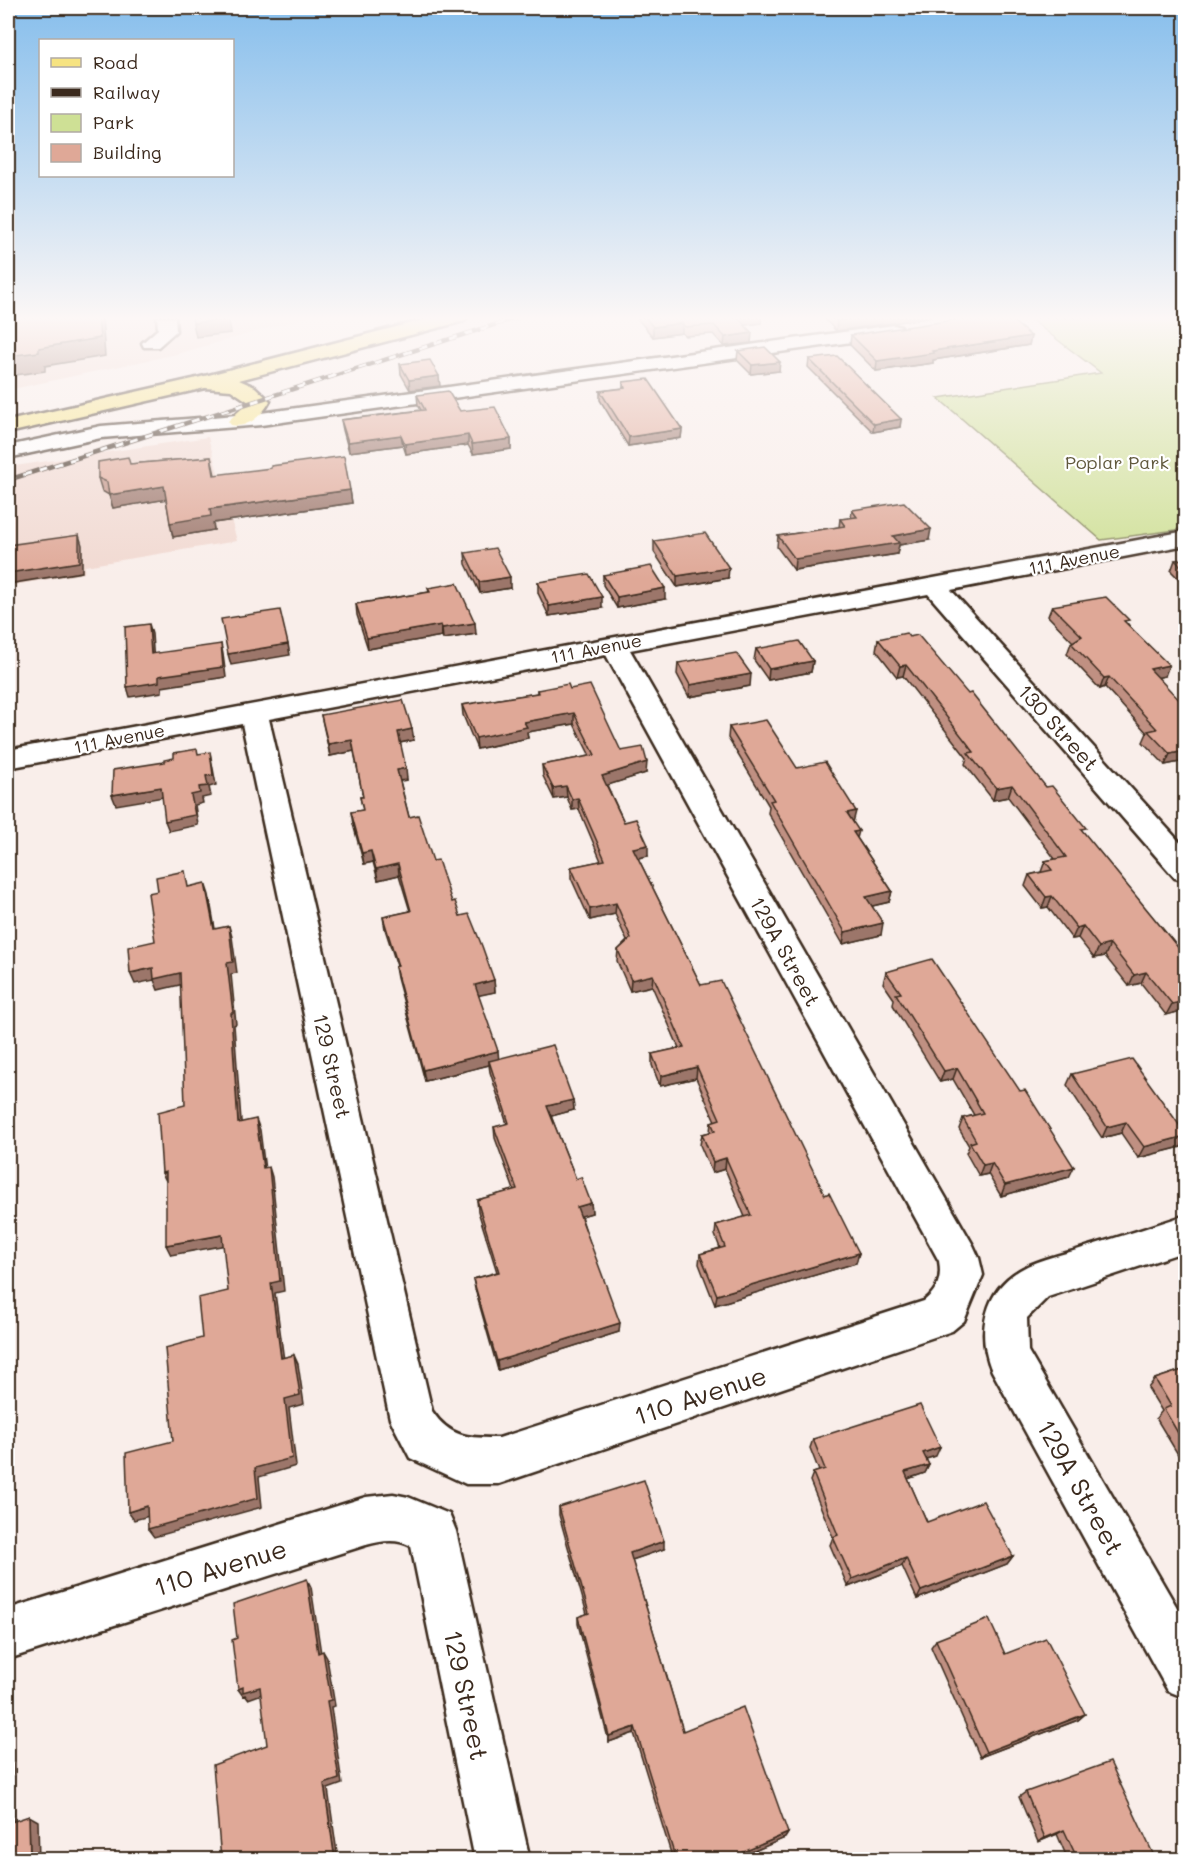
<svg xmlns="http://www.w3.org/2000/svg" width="1193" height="1867" font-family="Mali,sans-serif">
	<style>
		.built { fill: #f1d9d1 }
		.green { fill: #cee095; stroke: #84855a; stroke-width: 1.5 }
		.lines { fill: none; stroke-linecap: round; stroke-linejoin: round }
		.minor-casing { stroke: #3b2a1e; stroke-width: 5 }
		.major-casing { stroke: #3b2a1e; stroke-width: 5 }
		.minor { fill: #fff; fill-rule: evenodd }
		.major { fill: #f6e381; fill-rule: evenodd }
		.rail-casing { stroke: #3b2a1e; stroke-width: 4.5 }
		.rail { stroke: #fff; stroke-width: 3; stroke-dasharray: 8; stroke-linecap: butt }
		.wall { fill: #c09082; stroke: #3b2a1e; stroke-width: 1.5 }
		.shaded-wall { fill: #9c766a; stroke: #3b2a1e; stroke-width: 1.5 }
		.building { fill: #dfa897; stroke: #3b2a1e; stroke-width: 1.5 }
		.labels { text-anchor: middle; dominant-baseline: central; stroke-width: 4.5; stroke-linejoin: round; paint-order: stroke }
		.far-park-label { font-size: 18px; fill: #60583c; stroke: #fff }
		.far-street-label { font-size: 18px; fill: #3b2a1e; stroke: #fff }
		.street-label { font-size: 21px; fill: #3b2a1e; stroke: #fff }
		.near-street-label { font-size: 26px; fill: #3b2a1e; stroke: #fff }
	</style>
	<rect width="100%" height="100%" fill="#f9eeea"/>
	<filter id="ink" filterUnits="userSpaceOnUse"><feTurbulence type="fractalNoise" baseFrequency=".0167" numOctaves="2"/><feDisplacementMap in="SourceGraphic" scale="12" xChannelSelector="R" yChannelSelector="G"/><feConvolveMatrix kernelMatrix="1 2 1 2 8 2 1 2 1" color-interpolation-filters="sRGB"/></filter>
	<g filter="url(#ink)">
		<!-- built -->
		<g class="built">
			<path d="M 8,317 L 308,317 L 177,354 L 8,390 Z"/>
			<path d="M 208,437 L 237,541 L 85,566 L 84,573 L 8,586 L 8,467 Z"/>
		</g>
		<!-- green -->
		<path class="green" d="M 1185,317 L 1186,525 L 1176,530 L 1101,540 L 938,398 L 1101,373 L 1029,318 Z"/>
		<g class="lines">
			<!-- minor casing -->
			<g class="minor-casing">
				<g id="minor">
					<path d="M 157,317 L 175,317 L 176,331 L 158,347 L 144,347 L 142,343 L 158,329 Z"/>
					<path d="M 894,325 L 901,327 L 903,331 L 901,335 L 261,425 L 101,438 L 8,458 L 8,446 L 101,426 L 261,413 Z"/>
					<path d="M 1186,531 L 1186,545 L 951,590 L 1186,849 L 1186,881 L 1175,878 L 928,594 L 630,650 L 973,1245 L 979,1258 L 983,1275 L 964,1321 L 952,1331 L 499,1484 L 466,1484 L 410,1458 L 390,1419 L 242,724 L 8,768 L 8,750 ZM 606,655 L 939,1261 C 942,1278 938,1290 924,1301 L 499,1438 C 469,1438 450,1438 432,1411 L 269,719 Z"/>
					<path d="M 1186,1215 L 1186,1251 L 1048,1297 L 1027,1318 L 1028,1351 L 1186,1623 L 1186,1698 L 1168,1691 L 992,1371 C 976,1334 984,1291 1020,1270 C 1040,1258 1067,1254 1089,1246 C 1121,1236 1153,1226 1186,1215 Z"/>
					<path d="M 393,1494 L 408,1497 L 449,1514 L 456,1531 L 530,1860 L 475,1860 L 411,1546 C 397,1538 381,1541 366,1545 L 8,1659 L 8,1609 L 366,1497 Z"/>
				</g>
			</g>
			<!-- major casing -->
			<g class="major-casing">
				<path id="major" d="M 435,317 L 467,317 L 464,321 L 239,380 L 255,387 L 270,401 C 263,415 247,429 231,425 L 228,421 L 249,402 L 231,390 L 205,388 L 8,433 L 8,421 L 193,379 Z"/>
			</g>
			<!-- minor -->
			<use href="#minor" class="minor"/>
			<!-- major -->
			<use href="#major" class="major"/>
			<!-- rail casing -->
			<g class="rail-casing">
				<path id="rail" d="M 8,480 L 519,317"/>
			</g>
			<!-- rail -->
			<use href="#rail" class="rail"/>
		</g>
		<!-- wall -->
		<g class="wall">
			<path d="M 636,317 L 761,317 L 761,323 L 745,325 L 751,343 L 724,346 L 713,334 L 685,336 L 682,333 L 653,337 Z"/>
			<path d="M 823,317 L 932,317 L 836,331 Z"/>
			<path d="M 851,335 L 1031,336 L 1029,345 L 933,360 L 933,363 L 876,371 L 850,345 Z"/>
			<path d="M 738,351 L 779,371 L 751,374 L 737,360 Z"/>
			<path d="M 809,359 L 901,419 L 900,427 L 873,432 L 808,367 Z"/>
			<path d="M 400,364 L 440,386 L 410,390 L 401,374 Z"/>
			<path d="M 623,382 L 682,429 L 681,438 L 628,446 L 600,400 L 600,391 L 623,388 Z"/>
			<path d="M 417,395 L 460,411 L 511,439 L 511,449 L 473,454 L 468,445 L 406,454 L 403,445 L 349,452 L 343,430 L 341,420 L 421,410 L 418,405 Z"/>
			<path d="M 211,457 L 215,475 L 350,490 L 352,503 L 213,523 L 214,530 L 173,537 L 166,499 L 113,508 L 109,495 L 102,491 L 98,478 L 130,464 Z"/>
			<path d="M 852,510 L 929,540 L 899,545 L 897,554 L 794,570 L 777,547 L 778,536 L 839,527 L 840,519 L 851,518 Z"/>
			<path d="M 654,541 L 728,578 L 677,587 L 654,552 Z"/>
			<path d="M 465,553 L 510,588 L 480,593 L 466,564 Z"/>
			<path d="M 1185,559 L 1185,585 L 1171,571 L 1175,560 Z"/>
			<path d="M 603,575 L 665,599 L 617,608 L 603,585 Z"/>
			<path d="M 538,582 L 602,608 L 549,616 L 538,593 Z"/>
			<path d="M 428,588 L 476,634 L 443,639 L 442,636 L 368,649 L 357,615 L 356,604 L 429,592 Z"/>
			<path d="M 1052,606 L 1128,624 L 1165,676 L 1158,677 L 1185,761 L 1165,765 L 1143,742 L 1147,733 L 1105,687 L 1100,689 L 1067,654 L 1071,643 L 1073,642 L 1048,616 Z"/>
			<path d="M 878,639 L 1046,787 L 1185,956 L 1185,1010 L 1166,1015 L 1141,983 L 1129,986 L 1105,956 L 1094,958 L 1078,938 L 1072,939 L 1048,907 L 1042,908 L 1025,886 L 1029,875 L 1041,872 L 1045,861 L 1055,859 L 1008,797 L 993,800 L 965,764 L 967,758 L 903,676 L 897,677 L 876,650 Z"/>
			<path d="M 756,649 L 813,661 L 811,672 L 768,680 L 754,660 Z"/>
			<path d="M 678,663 L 750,686 L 689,697 L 677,674 Z"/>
			<path d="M 570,689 L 621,751 L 646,773 L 607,785 L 624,822 L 648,856 L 638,858 L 701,985 L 859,1253 L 856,1263 L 715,1305 L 699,1264 L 700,1254 L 720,1248 L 715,1235 L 716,1225 L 745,1217 L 725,1169 L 712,1173 L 700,1145 L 702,1134 L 710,1132 L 711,1122 L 715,1121 L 696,1078 L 660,1086 L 652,1065 L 652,1054 L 679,1048 L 652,986 L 630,991 L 617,961 L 618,950 L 627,941 L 615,914 L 590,920 L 571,878 L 571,867 L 601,861 L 579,809 L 572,810 L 567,797 L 554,799 L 543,776 L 542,765 L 590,756 L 574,724 L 527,732 L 528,738 L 477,749 L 463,715 L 462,705 L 537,693 L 537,690 Z"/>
			<path d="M 321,715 L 414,740 L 400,743 L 407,780 L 400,781 L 409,817 L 433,861 L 452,902 L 460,916 L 494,980 L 495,992 L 478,995 L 498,1059 L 573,1100 L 574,1110 L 551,1116 L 576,1179 L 591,1203 L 592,1213 L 581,1216 L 619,1332 L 498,1370 L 475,1289 L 473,1279 L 497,1272 L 478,1211 L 477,1200 L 514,1190 L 495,1138 L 494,1127 L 507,1124 L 490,1072 L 489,1065 L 425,1081 L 397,978 L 395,967 L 397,966 L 385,929 L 383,917 L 410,911 L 399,875 L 378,880 L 373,862 L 364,864 L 353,824 L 351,812 L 363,810 L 360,797 L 363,797 L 354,751 L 330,756 Z"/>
			<path d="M 729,727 L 797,768 L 853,823 L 857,838 L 892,891 L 889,902 L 872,906 L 881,935 L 843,944 L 768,813 L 769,806 L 728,738 Z"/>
			<path d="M 886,972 L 1069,1177 L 1001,1196 L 988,1174 L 979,1176 L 966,1153 L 969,1146 L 959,1129 L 963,1118 L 974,1115 L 953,1079 L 940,1082 L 893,1005 L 894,999 L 883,983 Z"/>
			<path d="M 1072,1074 L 1181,1147 L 1138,1158 L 1121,1133 L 1102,1138 L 1067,1085 Z"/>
			<path d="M 1185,1369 L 1185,1466 L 1156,1418 L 1162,1411 L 1148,1388 L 1155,1379 Z"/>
			<path d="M 813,1439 L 936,1456 L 926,1459 L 929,1465 L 925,1473 L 908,1479 L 927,1522 L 1013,1556 L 1007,1564 L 917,1599 L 902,1566 L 848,1587 L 830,1545 L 833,1537 L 810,1481 L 813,1473 L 819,1471 L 810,1448 Z"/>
			<path d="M 559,1507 L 664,1549 L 632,1560 L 683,1731 L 788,1833 L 785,1838 L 733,1860 L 673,1860 L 634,1733 L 609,1742 L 578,1624 L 578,1617 L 587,1614 L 559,1515 Z"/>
			<path d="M 936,1640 L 1005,1654 L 1085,1714 L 1078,1720 L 980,1757 L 931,1647 Z"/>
			<path d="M 1026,1792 L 1156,1860 L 1068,1860 L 1057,1834 L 1038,1842 L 1019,1797 Z"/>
		</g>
		<!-- shaded-wall -->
		<g class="shaded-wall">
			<path d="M 98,317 L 102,317 L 105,356 L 45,366 L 45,371 L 8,376 L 8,356 L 39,348 Z"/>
			<path d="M 737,317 L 761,317 L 761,323 L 736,326 Z"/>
			<path d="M 862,317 L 932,317 L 836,331 L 837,321 Z"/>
			<path d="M 229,319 L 231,333 L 196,337 L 193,323 Z"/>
			<path d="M 682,323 L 682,333 L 653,337 L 653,327 Z"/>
			<path d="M 752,333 L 751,343 L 724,346 L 725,337 Z"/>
			<path d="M 1031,336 L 1029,345 L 933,360 L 933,363 L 876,371 L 877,361 L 932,351 Z"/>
			<path d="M 780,362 L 779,371 L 751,374 L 752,365 Z"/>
			<path d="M 439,376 L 440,386 L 410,390 L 409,380 Z"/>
			<path d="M 901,419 L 900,427 L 873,432 L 874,424 Z"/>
			<path d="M 682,429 L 681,438 L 628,446 L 629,437 Z"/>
			<path d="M 401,435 L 403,445 L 349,452 L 348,442 Z"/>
			<path d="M 468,435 L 468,445 L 406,454 L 405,444 Z"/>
			<path d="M 511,439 L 511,449 L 473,454 L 472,444 Z"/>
			<path d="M 164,486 L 168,499 L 113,508 L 109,495 Z"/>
			<path d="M 350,490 L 352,503 L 213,523 L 214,530 L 173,537 L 170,523 L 210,509 Z"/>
			<path d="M 931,529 L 929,540 L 899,545 L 897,554 L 794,570 L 795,559 L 893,536 Z"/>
			<path d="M 79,535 L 82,545 L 82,572 L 8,584 L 8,573 Z"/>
			<path d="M 729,568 L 728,578 L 677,587 L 677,576 Z"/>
			<path d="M 510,577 L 510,588 L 480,593 L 479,582 Z"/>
			<path d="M 665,588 L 665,599 L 617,608 L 617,597 Z"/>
			<path d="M 602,597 L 602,608 L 549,616 L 549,606 Z"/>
			<path d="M 475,623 L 476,634 L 443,639 L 442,628 Z"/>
			<path d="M 149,624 L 152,634 L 154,664 L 151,654 Z"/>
			<path d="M 441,625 L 442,636 L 368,649 L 367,638 Z"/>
			<path d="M 221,644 L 223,654 L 226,677 L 162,687 L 162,692 L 130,697 L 127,687 L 159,676 Z"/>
			<path d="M 288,644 L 290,655 L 231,665 L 228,654 Z"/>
			<path d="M 813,661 L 811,672 L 768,680 L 769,669 Z"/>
			<path d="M 906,665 L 903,676 L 897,677 L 900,666 Z"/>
			<path d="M 1169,665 L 1165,676 L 1145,680 L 1150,669 Z"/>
			<path d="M 751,674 L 750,686 L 689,697 L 690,685 Z"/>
			<path d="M 1109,677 L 1105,687 L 1100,689 L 1104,678 Z"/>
			<path d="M 574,713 L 574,724 L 527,732 L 528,738 L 477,749 L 476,738 L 524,722 Z"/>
			<path d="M 412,729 L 414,740 L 399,743 L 398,732 Z"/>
			<path d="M 352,740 L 354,751 L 330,756 L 328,744 Z"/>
			<path d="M 1185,751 L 1185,761 L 1165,765 L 1170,754 Z"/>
			<path d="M 210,752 L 216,785 L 209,787 L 211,796 L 202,798 L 203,803 L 195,805 L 198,825 L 169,831 L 165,821 L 199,787 L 206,776 Z"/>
			<path d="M 647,762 L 646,773 L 602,787 L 602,776 Z"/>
			<path d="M 406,768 L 407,780 L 398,781 L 397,770 Z"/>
			<path d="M 1012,785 L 1008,797 L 993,800 L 996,788 Z"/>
			<path d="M 566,786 L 567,797 L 554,799 L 553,788 Z"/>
			<path d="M 161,787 L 164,797 L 116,805 L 112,795 Z"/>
			<path d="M 578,798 L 579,809 L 572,810 L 572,799 Z"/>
			<path d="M 856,811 L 853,823 L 847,813 Z"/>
			<path d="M 859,831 L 856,842 L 853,832 Z"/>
			<path d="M 648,845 L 648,856 L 632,859 L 633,848 Z"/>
			<path d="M 371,851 L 373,862 L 364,864 L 362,853 Z"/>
			<path d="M 398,864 L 399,875 L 378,880 L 376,869 Z"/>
			<path d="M 205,883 L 209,895 L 217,940 L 214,929 Z"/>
			<path d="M 892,891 L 889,902 L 864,908 L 866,897 Z"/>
			<path d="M 1052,896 L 1048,907 L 1042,908 L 1046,897 Z"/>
			<path d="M 616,903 L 615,914 L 590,920 L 590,909 Z"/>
			<path d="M 883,923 L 881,935 L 843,944 L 845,932 Z"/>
			<path d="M 229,926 L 232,937 L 237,973 L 231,974 L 236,1024 L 234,1025 L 242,1134 L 238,1123 L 227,963 Z"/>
			<path d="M 1083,926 L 1078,938 L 1072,939 L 1077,928 Z"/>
			<path d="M 1110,944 L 1105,956 L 1094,958 L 1099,947 Z"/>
			<path d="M 153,968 L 180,973 L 184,984 L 158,990 L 154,980 L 135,984 L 130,973 Z"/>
			<path d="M 1146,972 L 1141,983 L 1129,986 L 1134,975 Z"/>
			<path d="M 653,975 L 652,986 L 630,991 L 631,980 Z"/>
			<path d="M 494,980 L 495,992 L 476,996 L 475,985 Z"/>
			<path d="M 1185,1001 L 1185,1010 L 1166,1015 L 1172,1004 Z"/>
			<path d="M 498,1051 L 499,1062 L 489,1061 L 489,1065 L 425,1081 L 423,1070 Z"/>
			<path d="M 697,1067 L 696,1078 L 660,1086 L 661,1076 Z"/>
			<path d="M 957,1068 L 953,1079 L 940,1082 L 944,1071 Z"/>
			<path d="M 573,1100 L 574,1110 L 548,1117 L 547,1106 Z"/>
			<path d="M 256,1119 L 260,1130 L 266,1178 L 263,1168 Z"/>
			<path d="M 1126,1122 L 1121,1133 L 1102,1138 L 1107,1127 Z"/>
			<path d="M 1185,1136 L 1185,1139 L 1181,1147 L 1138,1158 L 1144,1147 Z"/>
			<path d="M 726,1158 L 725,1169 L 712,1173 L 713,1162 Z"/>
			<path d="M 992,1163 L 988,1174 L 979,1176 L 983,1165 Z"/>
			<path d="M 269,1167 L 272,1177 L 284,1291 L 275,1293 L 285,1368 L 281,1358 L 271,1283 Z"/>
			<path d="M 1074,1167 L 1069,1177 L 1001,1196 L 1005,1185 Z"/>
			<path d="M 166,1172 L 167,1183 L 162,1173 Z"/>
			<path d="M 591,1203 L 592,1213 L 578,1217 L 577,1207 Z"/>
			<path d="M 222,1235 L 227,1245 L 171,1255 L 166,1245 Z"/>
			<path d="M 859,1253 L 856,1263 L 715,1305 L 717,1295 Z"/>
			<path d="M 620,1323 L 619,1332 L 498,1370 L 497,1361 Z"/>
			<path d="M 294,1355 L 298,1364 L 304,1404 L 289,1408 L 296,1466 L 259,1477 L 262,1507 L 154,1537 L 148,1529 L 255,1468 L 285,1399 Z"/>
			<path d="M 940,1447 L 936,1456 L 919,1461 L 923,1453 Z"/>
			<path d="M 929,1465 L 925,1473 L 901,1481 L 905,1472 Z"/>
			<path d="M 147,1506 L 153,1515 L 134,1520 L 128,1512 Z"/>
			<path d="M 664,1541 L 664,1549 L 629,1561 L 630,1553 Z"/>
			<path d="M 1013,1556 L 1007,1564 L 917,1599 L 921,1591 Z"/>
			<path d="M 906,1558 L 902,1566 L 848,1587 L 852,1579 Z"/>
			<path d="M 307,1579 L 311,1587 L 322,1660 L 318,1653 Z"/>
			<path d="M 323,1651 L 327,1658 L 335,1706 L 331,1707 L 342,1784 L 328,1789 L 338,1860 L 335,1860 L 324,1784 L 327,1701 Z"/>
			<path d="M 243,1687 L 260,1687 L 265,1693 L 248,1699 L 245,1695 L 243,1696 L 238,1689 Z"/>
			<path d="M 1085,1714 L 1078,1720 L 980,1757 L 986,1752 Z"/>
			<path d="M 635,1727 L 634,1733 L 609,1742 L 609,1736 Z"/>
			<path d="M 8,1747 L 13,1751 L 14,1829 L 8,1826 Z"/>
			<path d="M 29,1816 L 38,1821 L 39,1860 L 30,1860 Z"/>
			<path d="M 1064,1830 L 1057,1834 L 1038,1842 L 1045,1838 Z"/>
			<path d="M 788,1833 L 785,1838 L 733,1860 L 725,1860 Z"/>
		</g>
		<!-- building -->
		<g class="building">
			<path d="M 8,317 L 98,317 L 100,338 L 39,348 L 39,352 L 8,356 Z"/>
			<path d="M 192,317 L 228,317 L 229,319 L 193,323 Z"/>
			<path d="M 645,317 L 737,317 L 752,333 L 725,337 L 714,325 L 685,327 L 682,323 L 653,327 Z"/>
			<path d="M 834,317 L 862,317 L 837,321 Z"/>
			<path d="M 974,317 L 1008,317 L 1031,336 L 932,351 L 934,353 L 877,361 L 851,335 Z"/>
			<path d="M 765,347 L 780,362 L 752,365 L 738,351 Z"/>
			<path d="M 837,356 L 901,419 L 874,424 L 809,359 Z"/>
			<path d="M 430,360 L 439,376 L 409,380 L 400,364 Z"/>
			<path d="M 648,379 L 682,429 L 629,437 L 600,391 L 625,388 L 623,382 Z"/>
			<path d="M 448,391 L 460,411 L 495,407 L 511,439 L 472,444 L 468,435 L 405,444 L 401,435 L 348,442 L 341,420 L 425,410 L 417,395 Z"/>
			<path d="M 344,456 L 350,490 L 210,509 L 211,516 L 170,523 L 164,486 L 109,495 L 107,482 L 98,478 L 98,462 L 128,457 L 130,464 L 211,457 L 214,475 L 271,468 L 271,466 Z"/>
			<path d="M 904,502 L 931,529 L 893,536 L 899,543 L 795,559 L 778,536 L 845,526 L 840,519 L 857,517 L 852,510 Z"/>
			<path d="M 705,533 L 729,568 L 677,576 L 654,541 Z"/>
			<path d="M 79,535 L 79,562 L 8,573 L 8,545 Z"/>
			<path d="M 495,548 L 510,577 L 479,582 L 465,553 Z"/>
			<path d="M 1185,559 L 1185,570 L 1175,560 Z"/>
			<path d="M 651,566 L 665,588 L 617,597 L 603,575 Z"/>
			<path d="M 589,574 L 602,597 L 549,606 L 538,582 Z"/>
			<path d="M 457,583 L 475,623 L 442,628 L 441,625 L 367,638 L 356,604 L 430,592 L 428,588 Z"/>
			<path d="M 1106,597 L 1129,620 L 1124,621 L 1169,665 L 1150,669 L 1185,706 L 1185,751 L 1170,754 L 1148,731 L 1157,729 L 1109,677 L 1104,678 L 1071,643 L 1082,636 L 1052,606 Z"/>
			<path d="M 280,610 L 288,644 L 228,654 L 221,619 Z"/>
			<path d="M 149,624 L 151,654 L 221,644 L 223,667 L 159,676 L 159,682 L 127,687 L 125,627 Z"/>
			<path d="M 906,633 L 909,637 L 918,635 L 968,694 L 971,693 L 1046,787 L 1052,786 L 1086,828 L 1081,829 L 1185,956 L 1185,1001 L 1172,1004 L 1146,972 L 1134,975 L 1110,944 L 1099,947 L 1083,926 L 1077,928 L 1052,896 L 1046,897 L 1029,875 L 1052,870 L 1045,861 L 1066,857 L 1012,785 L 996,788 L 968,753 L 974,752 L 906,665 L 900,666 L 878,639 Z"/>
			<path d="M 799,641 L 813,661 L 769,669 L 756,649 Z"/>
			<path d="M 736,653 L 751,674 L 690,685 L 678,663 Z"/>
			<path d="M 568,684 L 570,689 L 590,685 L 621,751 L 643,747 L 647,762 L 602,776 L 624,822 L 636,819 L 648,845 L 633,848 L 701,985 L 721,981 L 825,1195 L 829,1193 L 859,1253 L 717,1295 L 700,1254 L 725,1247 L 716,1225 L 751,1215 L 726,1158 L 713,1162 L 702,1134 L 715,1131 L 711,1122 L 720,1119 L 697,1067 L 661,1076 L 652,1054 L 684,1047 L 653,975 L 631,980 L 618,950 L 631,938 L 616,903 L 590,909 L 571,867 L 605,860 L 578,798 L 572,799 L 566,786 L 553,788 L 542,765 L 595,755 L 574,713 L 524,722 L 527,727 L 476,738 L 462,705 L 538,693 L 537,690 Z"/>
			<path d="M 403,700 L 412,729 L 398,732 L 406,768 L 397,770 L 409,817 L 418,815 L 433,861 L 438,860 L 452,902 L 455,901 L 460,916 L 469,914 L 482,946 L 494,980 L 475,985 L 498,1051 L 423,1070 L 395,967 L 398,966 L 383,917 L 411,911 L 398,864 L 376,869 L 371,851 L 362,853 L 351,812 L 363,810 L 360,797 L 363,797 L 352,740 L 328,744 L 321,715 Z"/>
			<path d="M 766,720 L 797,768 L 825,762 L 856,811 L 847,813 L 859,831 L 853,832 L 892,891 L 866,897 L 883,923 L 845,932 L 770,801 L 774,800 L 729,727 Z"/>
			<path d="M 197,749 L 198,754 L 210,752 L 213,775 L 206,776 L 208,786 L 199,787 L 200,793 L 191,795 L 195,815 L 165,821 L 161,787 L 112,795 L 113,770 L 164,762 L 164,760 L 174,758 L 174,753 Z"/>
			<path d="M 185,871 L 188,887 L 205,883 L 214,929 L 229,926 L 233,962 L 227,963 L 233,1013 L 231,1013 L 238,1123 L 256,1119 L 263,1168 L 269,1167 L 280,1281 L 271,1283 L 281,1358 L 294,1355 L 300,1395 L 285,1399 L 292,1458 L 255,1468 L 258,1498 L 148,1529 L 147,1506 L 128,1512 L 126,1453 L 173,1441 L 165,1348 L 202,1338 L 198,1298 L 228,1291 L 222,1235 L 166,1245 L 166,1172 L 162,1173 L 158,1112 L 185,1105 L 180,973 L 154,979 L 153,968 L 130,973 L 128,947 L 155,941 L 148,893 L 158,891 L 156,877 Z"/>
			<path d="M 932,959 L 1020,1091 L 1025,1090 L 1074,1167 L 1005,1185 L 992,1163 L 983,1165 L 970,1143 L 976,1141 L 963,1118 L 983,1113 L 957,1068 L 944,1071 L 896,994 L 901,993 L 886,972 Z"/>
			<path d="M 553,1045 L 573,1100 L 547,1106 L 576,1179 L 581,1177 L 591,1203 L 577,1207 L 620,1323 L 497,1361 L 473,1279 L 499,1272 L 477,1200 L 517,1189 L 494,1127 L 509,1123 L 489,1061 Z"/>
			<path d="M 1132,1059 L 1185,1133 L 1185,1136 L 1144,1147 L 1126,1122 L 1107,1127 L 1072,1074 Z"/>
			<path d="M 1185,1369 L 1185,1445 L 1164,1409 L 1171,1406 L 1155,1379 Z"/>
			<path d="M 920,1405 L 940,1447 L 923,1453 L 929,1465 L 905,1472 L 927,1522 L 983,1501 L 1013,1556 L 921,1591 L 906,1558 L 852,1579 L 833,1537 L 838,1535 L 813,1473 L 825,1469 L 813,1439 Z"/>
			<path d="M 644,1480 L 664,1541 L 630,1553 L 683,1731 L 743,1707 L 788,1833 L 725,1860 L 676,1860 L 635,1727 L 609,1736 L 578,1617 L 589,1613 L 559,1507 Z"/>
			<path d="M 307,1579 L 318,1653 L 323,1651 L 331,1700 L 327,1701 L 339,1779 L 324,1784 L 335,1860 L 221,1860 L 213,1765 L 267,1745 L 260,1687 L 243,1692 L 243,1687 L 238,1689 L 232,1640 L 237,1638 L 233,1604 Z"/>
			<path d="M 989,1619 L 1005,1654 L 1046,1638 L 1085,1714 L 986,1752 L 936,1640 Z"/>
			<path d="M 1110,1762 L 1156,1860 L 1078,1860 L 1064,1830 L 1045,1838 L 1026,1792 Z"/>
			<path d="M 29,1816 L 30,1860 L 8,1860 L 8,1823 Z"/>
		</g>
	</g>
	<!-- sky -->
	<linearGradient id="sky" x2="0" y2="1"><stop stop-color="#86beec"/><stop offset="0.55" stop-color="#fcf7f6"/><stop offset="1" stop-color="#fcf7f6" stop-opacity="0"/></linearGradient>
	<rect width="1193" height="579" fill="url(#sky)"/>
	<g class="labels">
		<!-- far-park labels -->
		<g class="far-park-label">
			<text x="1117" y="462">Poplar Park</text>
		</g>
		<!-- far-street labels -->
		<g class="far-street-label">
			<text transform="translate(1074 559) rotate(-11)">111 Avenue</text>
			<text transform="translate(596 648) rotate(-11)">111 Avenue</text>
			<text transform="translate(119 738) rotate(-11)">111 Avenue</text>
		</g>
		<!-- street labels -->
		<g class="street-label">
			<text transform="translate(1059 727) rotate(48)">130 Street</text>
			<text transform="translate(786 951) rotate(61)">129A Street</text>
			<text transform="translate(333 1066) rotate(77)">129 Street</text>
		</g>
		<!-- near-street labels -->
		<g class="near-street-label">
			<text transform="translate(700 1395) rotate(-18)">110 Avenue</text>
			<text transform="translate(1081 1487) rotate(61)">129A Street</text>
			<text transform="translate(220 1567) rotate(-17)">110 Avenue</text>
			<text transform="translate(467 1695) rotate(78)">129 Street</text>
		</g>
	</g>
	<!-- margin -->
	<rect width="1193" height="1867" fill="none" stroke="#fff" stroke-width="30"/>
	<rect x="15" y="15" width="1163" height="1837" fill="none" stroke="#3b2a1e" stroke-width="2" filter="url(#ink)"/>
	<!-- legend -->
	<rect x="39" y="39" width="195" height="138" fill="#ffffff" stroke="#b1aaa5" stroke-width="1.5"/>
	<rect x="51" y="58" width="30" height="9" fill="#f6e381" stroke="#b1aaa5" stroke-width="1.5"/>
	<text x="93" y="69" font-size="18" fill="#3b2a1e">Road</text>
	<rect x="51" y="88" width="30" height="9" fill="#3b2a1e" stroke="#b1aaa5" stroke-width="1.5"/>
	<text x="93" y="99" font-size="18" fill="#3b2a1e">Railway</text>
	<rect x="51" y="114" width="30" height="18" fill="#cee095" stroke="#b1aaa5" stroke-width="1.5"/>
	<text x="93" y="129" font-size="18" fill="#3b2a1e">Park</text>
	<rect x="51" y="144" width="30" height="18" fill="#dfa897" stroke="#b1aaa5" stroke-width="1.5"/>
	<text x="93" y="159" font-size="18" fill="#3b2a1e">Building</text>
</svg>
